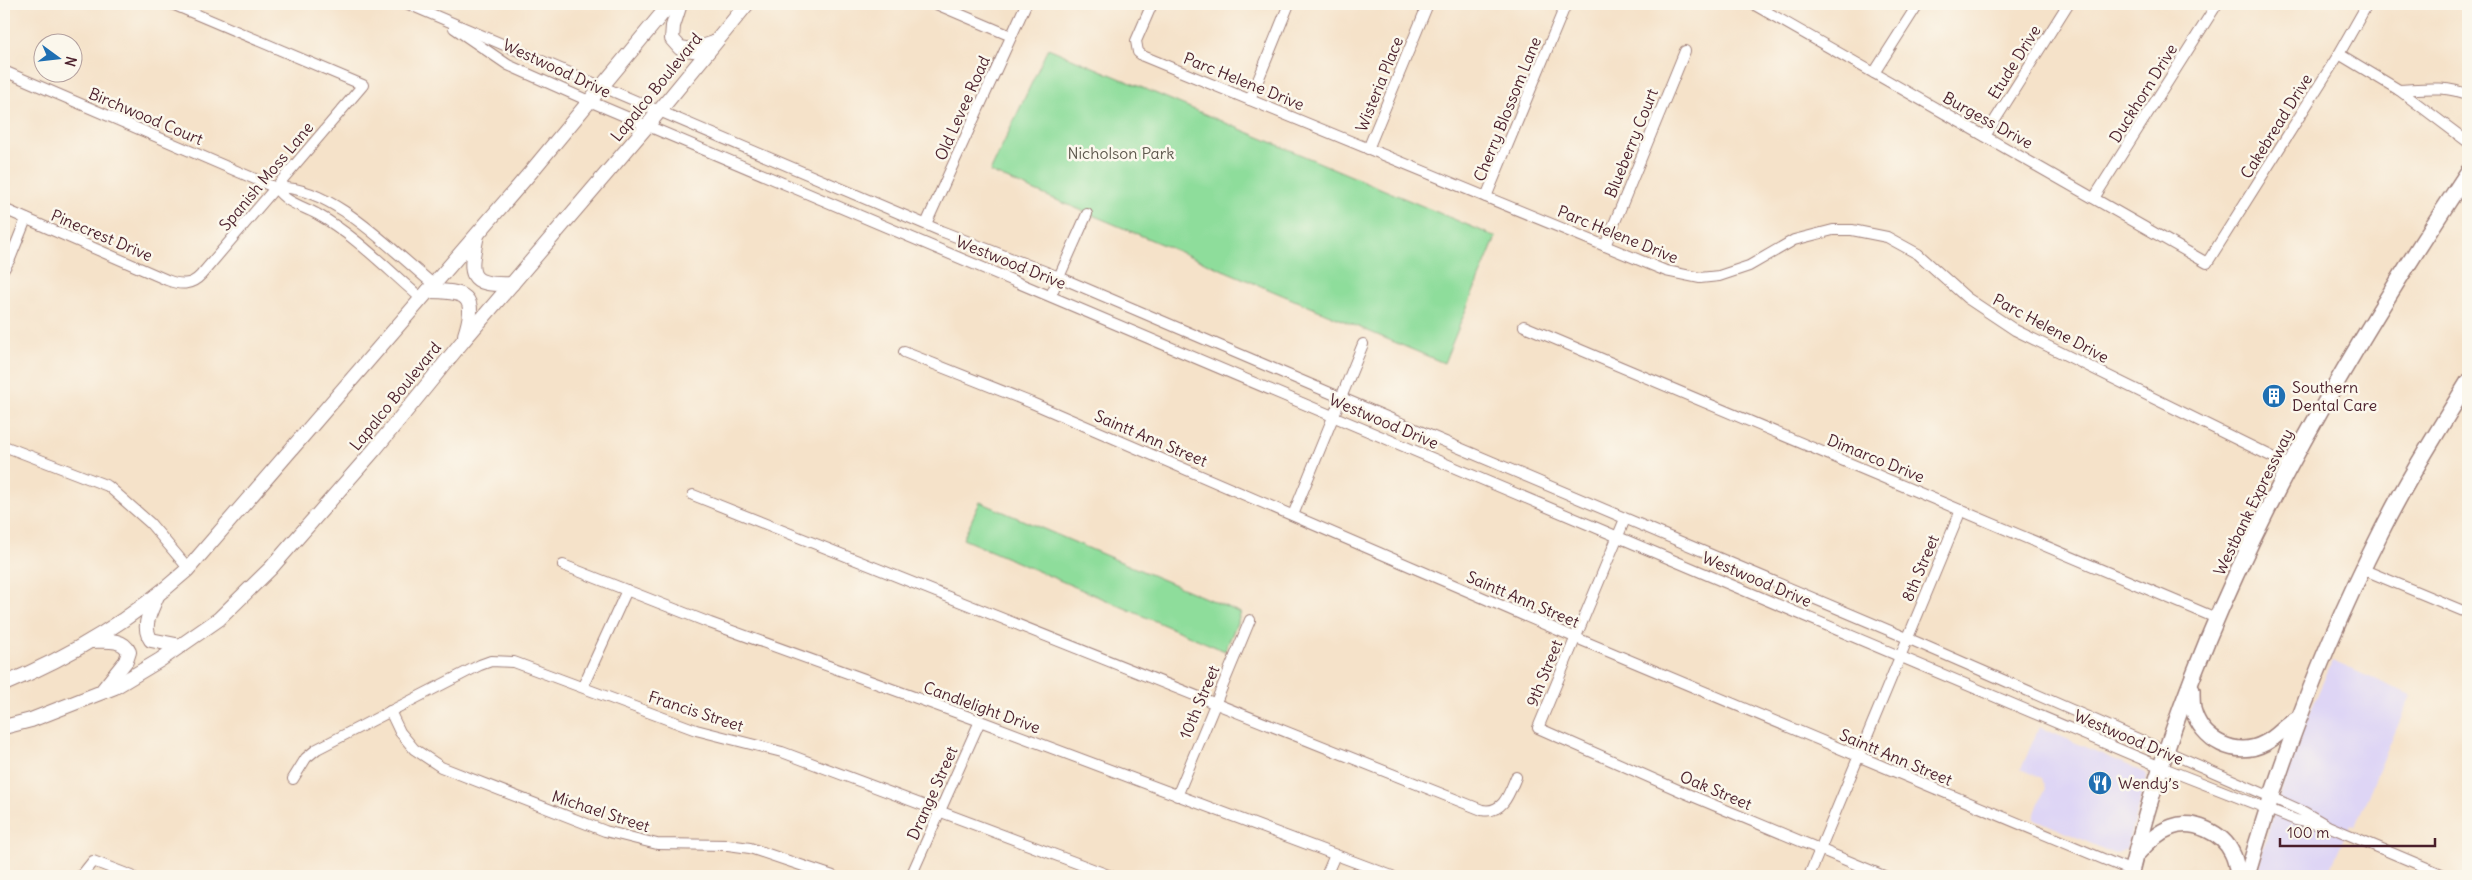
<svg xmlns="http://www.w3.org/2000/svg" width="2472" height="880" font-family="Delius,sans-serif">
	<style>
		.built { fill: #ded5f5 }
		.green { fill: #8edd9b; stroke: #6c7e63 }
		.lines { fill: none; stroke-linecap: round; stroke-linejoin: round }
		.minor-casing { stroke: #a0807a; stroke-width: 12 }
		.major-casing { stroke: #a0807a; stroke-width: 16 }
		.highway-casing { stroke: #a0807a; stroke-width: 18 }
		.minor { stroke: #fff; stroke-width: 10 }
		.major { stroke: #fff; stroke-width: 14 }
		.highway { stroke: #fff; stroke-width: 15 }
		.labels { text-anchor: middle; dominant-baseline: central; stroke-width: 5; stroke-linejoin: round; paint-order: stroke }
		.street-label { font-size: 16px; fill: #4a1f2b; stroke: #fbf7ec }
		.park-label { font-size: 16px; fill: #5e584d; stroke: #fbf7ec }
		.poi-label { font-size: 16px; fill: #4a1f2b; stroke: #fbf7ec; text-anchor: start }
	</style>
	<rect width="100%" height="100%" fill="#fbf7ec"/>
	<filter id="ink" filterUnits="userSpaceOnUse"><feTurbulence type="fractalNoise" baseFrequency=".02" numOctaves="2"/><feDisplacementMap in="SourceGraphic" scale="10" xChannelSelector="R" yChannelSelector="G"/><feConvolveMatrix kernelMatrix="1 2 1 2 8 2 1 2 1" color-interpolation-filters="sRGB"/></filter>
	<filter id="wash" filterUnits="userSpaceOnUse"><feTurbulence type="fractalNoise" baseFrequency=".0096" numOctaves="4" result="noise"/><feDisplacementMap in="SourceGraphic" scale="20" xChannelSelector="R" yChannelSelector="G"/><feGaussianBlur stdDeviation="1.12" result="paint"/><feColorMatrix in="noise" values="0 0 0 0 0 0 0 0 0 0 0 0 0 0 0 0 0 1.4 0 .05"/><feComposite in="paint" operator="in"/></filter>
	<g filter="url(#wash)">
		<rect width="100%" height="100%" fill="#f5e2c9"/>
		<!-- built -->
		<g class="built">
			<path d="M 2332,661 L 2411,695 L 2355,826 L 2350,824 L 2327,876 L 2282,876 L 2258,868 L 2271,821 L 2302,731 Z"/>
			<path d="M 2039,727 L 2146,773 L 2147,776 L 2126,849 L 2115,854 L 2033,818 L 2045,788 L 2042,778 L 2021,769 Z"/>
		</g>
		<!-- green -->
		<g class="green">
			<path d="M 1048,48 L 1496,237 L 1444,363 L 990,172 Z"/>
			<path d="M 980,502 L 1241,613 L 1225,651 L 963,539 Z"/>
		</g>
	</g>
	<g filter="url(#ink)">
		<g class="lines">
			<!-- minor casing -->
			<g class="minor-casing">
				<g id="minor">
					<path d="M 408,4 L 941,231 L 1059,277 L 1342,398 L 1907,638 L 2271,797 L 2304,812 L 2328,826 L 2446,876"/>
					<path d="M 936,4 L 1011,36"/>
					<path d="M 1152,4 L 1136,41 L 1138,52 L 1143,56 L 1666,271 L 1700,278 L 1719,276 L 1749,266 L 1794,240 L 1833,230 L 1852,230 L 1887,237 L 1918,254 L 1967,298 L 2015,330 L 2289,465"/>
					<path d="M 1753,4 L 2207,263 L 2339,54 L 2364,10 L 2365,4"/>
					<path d="M 454,28 L 508,65 L 589,101 L 2161,767 L 2296,820 L 2322,825"/>
					<path d="M 2339,54 L 2399,90 L 2468,142"/>
					<path d="M 4,71 L 276,188"/>
					<path d="M 1874,73 L 1918,4"/>
					<path d="M 2399,90 C 2422,89 2446,85 2468,95"/>
					<path d="M 1250,100 L 1289,4"/>
					<path d="M 1985,136 L 2068,4"/>
					<path d="M 1368,149 L 1428,4"/>
					<path d="M 276,188 C 328,182 395,253 434,285"/>
					<path d="M 276,188 C 286,203 302,206 317,214 C 356,236 388,270 422,299"/>
					<path d="M 1486,197 L 1566,4"/>
					<path d="M 2094,198 L 2217,4"/>
					<path d="M 4,209 L 167,280 C 180,285 191,286 201,275 L 363,85 L 172,4"/>
					<path d="M 926,224 L 1026,4"/>
					<path d="M 1605,246 L 1685,51"/>
					<path d="M 4,269 L 10,259 L 26,219"/>
					<path d="M 1051,295 L 1087,214"/>
					<path d="M 1524,326 L 2216,618"/>
					<path d="M 904,352 L 1032,403 L 1574,637 L 2132,871"/>
					<path d="M 4,446 L 108,486 L 150,523 L 188,568"/>
					<path d="M 693,495 L 1482,810 C 1503,814 1509,794 1516,777"/>
					<path d="M 1293,515 L 1363,344"/>
					<path d="M 1625,519 L 1538,728 L 1685,793 L 1884,876"/>
					<path d="M 563,565 L 710,623 L 980,721 L 1392,876"/>
					<path d="M 2362,569 L 2468,613"/>
					<path d="M 583,686 L 627,590"/>
					<path d="M 390,711 L 400,732 L 414,749 L 441,767 L 605,831 L 657,844 L 728,845 L 750,848 L 833,876"/>
					<path d="M 293,779 L 306,758 L 317,749 L 480,665 L 491,661 L 514,662 L 696,730 L 782,752 L 1111,876"/>
					<path d="M 1177,796 L 1250,620"/>
					<path d="M 81,876 L 93,861 L 132,876"/>
					<path d="M 911,876 L 980,721"/>
					<path d="M 1326,876 L 1335,855"/>
					<path d="M 1809,876 L 1961,510"/>
				</g>
			</g>
			<!-- major casing -->
			<g class="major-casing">
				<g id="major">
					<path d="M 680,4 L 673,26 L 672,39 L 680,48 L 693,50 L 714,43"/>
					<path d="M 477,235 C 469,274 466,286 512,284"/>
					<path d="M 428,291 C 466,291 478,295 465,335"/>
					<path d="M 157,596 C 151,611 141,626 151,640 L 181,646"/>
					<path d="M 92,641 C 105,641 123,638 129,652 L 126,661 L 102,691"/>
					<path d="M 4,684 C 72,656 132,619 187,570 L 530,173 L 670,4"/>
					<path d="M 4,727 L 31,720 L 115,687 L 160,660 L 219,619 L 271,568 L 375,449 L 463,341 L 647,126 L 747,4"/>
				</g>
			</g>
			<!-- highway casing -->
			<g class="highway-casing">
				<g id="highway">
					<path d="M 2192,690 C 2192,696 2192,703 2193,709 C 2201,740 2236,759 2265,743 C 2279,736 2285,725 2299,718"/>
					<path d="M 2138,853 C 2148,842 2158,832 2172,827 C 2193,819 2223,833 2232,853 C 2236,860 2237,869 2238,876"/>
					<path d="M 2130,876 C 2193,615 2321,394 2468,172"/>
					<path d="M 2247,876 C 2281,758 2325,642 2381,532 C 2407,480 2438,431 2468,382"/>
				</g>
			</g>
			<!-- minor -->
			<use href="#minor" class="minor"/>
			<!-- major -->
			<use href="#major" class="major"/>
			<!-- highway -->
			<use href="#highway" class="highway"/>
		</g>
	</g>
	<!-- icons -->
	<defs>
		<g id="building-disc" transform="scale(1.25)"><circle r="9.5" fill="#1f6fb2" stroke="#fbf7ec"/><path d="M-4-6H4V6H1V3H-1V6H-4ZM-2.5-4.3h1.7v1.8h-1.7ZM.8-4.3h1.7v1.8H.8ZM-2.5-1h1.7V.8h-1.7ZM.8-1h1.7V.8H.8Z" fill="#fff"/></g>
		<g id="restaurant-disc" transform="scale(1.25)"><circle r="9.5" fill="#1f6fb2" stroke="#fbf7ec"/><path d="M-5-6h1v4h1v-4h1v4h1v-4h1v5L-1.5 .5V6h-2V.5L-5-1ZM5-6V6H3V1.5H1.5Q1.5-4 5-6Z" fill="#fff"/></g>
	</defs>
	<g fill-rule="evenodd">
		<use href="#building-disc" x="2274" y="396"/>
		<use href="#restaurant-disc" x="2100" y="783"/>
	</g>
	<g class="labels">
		<!-- street labels -->
		<g class="street-label">
			<text transform="translate(2014 62) rotate(-58)">Etude Drive</text>
			<text transform="translate(557 68) rotate(25)">Westwood Drive</text>
			<text transform="translate(1244 81) rotate(22)">Parc Helene Drive</text>
			<text transform="translate(1379 84) rotate(-68)">Wisteria Place</text>
			<text transform="translate(656 87) rotate(-51)">Lapalco Boulevard</text>
			<text transform="translate(2143 93) rotate(-58)">Duckhorn Drive</text>
			<text transform="translate(962 108) rotate(-66)">Old Levee Road</text>
			<text transform="translate(1507 109) rotate(-68)">Cherry Blossom Lane</text>
			<text transform="translate(146 116) rotate(23)">Birchwood Court</text>
			<text transform="translate(1988 120) rotate(29)">Burgess Drive</text>
			<text transform="translate(2276 126) rotate(-58)">Cakebread Drive</text>
			<text transform="translate(1631 143) rotate(-68)">Blueberry Court</text>
			<text transform="translate(266 176) rotate(-50)">Spanish Moss Lane</text>
			<text transform="translate(1618 234) rotate(22)">Parc Helene Drive</text>
			<text transform="translate(102 235) rotate(23)">Pinecrest Drive</text>
			<text transform="translate(1011 262) rotate(22)">Westwood Drive</text>
			<text transform="translate(2051 328) rotate(28)">Parc Helene Drive</text>
			<text transform="translate(395 396) rotate(-51)">Lapalco Boulevard</text>
			<text transform="translate(1384 421) rotate(23)">Westwood Drive</text>
			<text transform="translate(1151 438) rotate(23)">Saintt Ann Street</text>
			<text transform="translate(1876 458) rotate(22)">Dimarco Drive</text>
			<text transform="translate(2253 502) rotate(-64)">Westbank Expressway</text>
			<text transform="translate(1920 568) rotate(-67)">8th Street</text>
			<text transform="translate(1757 579) rotate(23)">Westwood Drive</text>
			<text transform="translate(1523 599) rotate(23)">Saintt Ann Street</text>
			<text transform="translate(1544 673) rotate(-68)">9th Street</text>
			<text transform="translate(1199 702) rotate(-67)">10th Street</text>
			<text transform="translate(982 707) rotate(20)">Candlelight Drive</text>
			<text transform="translate(696 711) rotate(18)">Francis Street</text>
			<text transform="translate(2129 737) rotate(23)">Westwood Drive</text>
			<text transform="translate(1896 757) rotate(23)">Saintt Ann Street</text>
			<text transform="translate(1716 790) rotate(23)">Oak Street</text>
			<text transform="translate(932 793) rotate(-66)">Drange Street</text>
			<text transform="translate(601 811) rotate(18)">Michael Street</text>
		</g>
		<!-- park labels -->
		<g class="park-label">
			<text x="1121" y="153">Nicholson Park</text>
		</g>
		<!-- poi labels -->
		<g class="poi-label">
			<text x="2292" y="387">Southern<tspan x="2292" dy="18">Dental Care</tspan></text>
			<text x="2118" y="783">Wendy’s</text>
		</g>
	</g>
	<!-- margin -->
	<rect width="2472" height="880" fill="none" stroke="#fbf7ec" stroke-width="20"/>
	<!-- north arrow -->
	<g transform="translate(58 58) rotate(105)"><circle r="24" fill="#fbf7ec" stroke="#b4a19f"/>
	<path d="M0-4L9 19L0 12L-9 19Z" fill="#1f6fb2"/>
	<text y="-8" font-size="14" font-weight="bold" text-anchor="middle" fill="#4a1f2b">N</text>
	</g>
	<!-- scale -->
	<path d="M2280 838v8h155v-8" fill="none" stroke="#4a1f2b" stroke-width="2.5"/>
	<text x="2287" y="838" font-size="15" fill="#4a1f2b" stroke="#fbf7ec" stroke-width="4" paint-order="stroke">100 m</text>
</svg>
